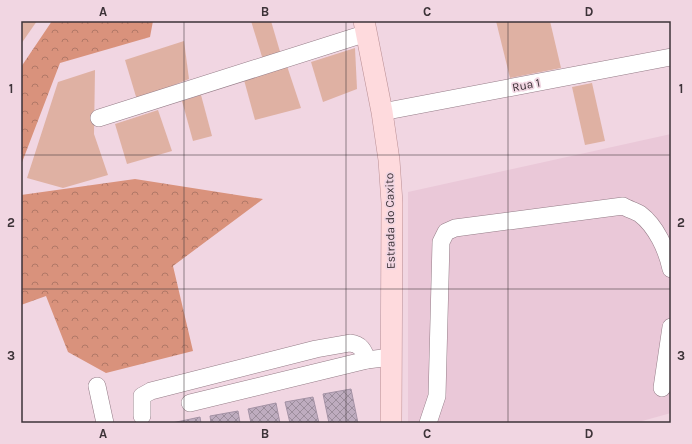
<svg xmlns="http://www.w3.org/2000/svg" width="692" height="444" font-family="Karla,sans-serif">
	<style>
		.built { fill: #eac8d8 }
		.green { fill: #dfb1a3 }
		.forest { fill: url(#forest-crowns) }
		.building { fill: url(#building-cross-hatch); stroke: #a492a5 }
		.lines { fill: none; stroke-linecap: round; stroke-linejoin: round }
		.minor-casing { stroke: #947c87; stroke-width: 18 }
		.major-casing { stroke: #ba8f94; stroke-width: 22 }
		.minor { stroke: #fff; stroke-width: 17 }
		.major { stroke: #fedadd; stroke-width: 21 }
		.grid { fill: none; stroke: #3d3338; stroke-width: 1; stroke-opacity: 0.55 }
		.labels { text-anchor: middle; dominant-baseline: central; stroke-width: 3.5; stroke-linejoin: round; paint-order: stroke }
		.street-label { font-size: 12px; fill: #3d3338; stroke: #f1d6e2 }
		.neatline { fill: none; stroke: #3d3338; stroke-width: 1.5 }
		.grid-label { font-size: 13px; text-anchor: middle; font-weight: bold; fill: #3d3338 }
	</style>
	<defs>
		<pattern id="forest-crowns" width="20" height="18" patternUnits="userSpaceOnUse"><rect width="20" height="18" fill="#d9927c"/><path d="M2 6a3 3 0 1 1 6 0M12 15a3 3 0 1 1 6 0" fill="none" stroke="#b17867"/></pattern>
		<pattern id="building-cross-hatch" width="8" height="8" patternUnits="userSpaceOnUse"><rect width="8" height="8" fill="#beacbf"/><path d="M0 0l8 8M0 8l8-8" fill="none" stroke="#9c8d9c"/></pattern>
	</defs>
	<rect width="100%" height="100%" fill="#f1d6e2"/>
	<!-- built -->
	<path class="built" d="M 671,134 L 671,413 L 635,423 L 408,423 L 408,192 Z"/>
	<!-- green -->
	<g class="green">
		<path d="M 21,21 L 37,21 L 21,44 Z"/>
		<path d="M 251,21 L 271,21 L 281,55 L 263,60 Z"/>
		<path d="M 496,21 L 550,21 L 561,68 L 510,78 Z"/>
		<path d="M 184,41 L 189,79 L 137,100 L 125,60 Z"/>
		<path d="M 355,48 L 357,89 L 323,102 L 311,62 Z"/>
		<path d="M 287,66 L 301,108 L 255,120 L 244,80 Z"/>
		<path d="M 95,70 L 94,134 L 108,175 L 63,188 L 27,178 L 58,82 Z"/>
		<path d="M 592,83 L 605,141 L 585,145 L 572,87 Z"/>
		<path d="M 201,95 L 212,136 L 193,141 L 182,101 Z"/>
		<path d="M 158,110 L 172,151 L 127,164 L 115,124 Z"/>
	</g>
	<!-- forest -->
	<g class="forest">
		<path d="M 52,21 L 153,21 L 150,37 L 60,63 L 21,165 L 21,67 Z"/>
		<path d="M 135,179 L 263,199 L 173,266 L 193,351 L 106,373 L 68,352 L 46,296 L 21,305 L 21,195 Z"/>
	</g>
	<!-- building -->
	<g class="building">
		<path d="M 351,389 L 358,423 L 329,423 L 323,394 Z"/>
		<path d="M 313,397 L 319,423 L 290,423 L 285,402 Z"/>
		<path d="M 276,403 L 280,423 L 251,423 L 248,409 Z"/>
		<path d="M 238,411 L 240,423 L 211,423 L 210,416 Z"/>
		<path d="M 200,417 L 201,423 L 172,423 Z"/>
	</g>
	<g class="lines">
		<!-- minor casing -->
		<g class="minor-casing">
			<g id="minor">
				<path d="M 382,112 L 671,57"/>
				<path d="M 99,118 L 367,33"/>
				<path d="M 97,386 L 105,423"/>
				<path d="M 662,388 L 671,327"/>
				<path d="M 190,403 L 367,360 L 391,357"/>
				<path d="M 142,416 L 142,396 L 151,391 L 316,349 L 350,343 C 361,344 364,351 367,360"/>
				<path d="M 428,423 L 437,396 L 441,242 L 446,232 L 455,228 L 623,206 C 628,209 635,211 640,214 C 656,226 667,250 671,269"/>
			</g>
		</g>
		<!-- major casing -->
		<g class="major-casing">
			<path id="major" d="M 364,21 L 382,112 L 389,160 L 392,203 L 391,423"/>
		</g>
		<!-- minor -->
		<use href="#minor" class="minor"/>
		<!-- major -->
		<use href="#major" class="major"/>
	</g>
	<!-- grid -->
	<path class="grid" d="M 184,21 L 184,423M 346,21 L 346,423M 508,21 L 508,423M 21,155 L 671,155M 21,289 L 671,289"/>
	<g class="labels">
		<!-- street labels -->
		<g class="street-label">
			<text transform="translate(526 85) rotate(-11)">Rua 1</text>
			<text transform="translate(390 221) rotate(-91)">Estrada do Caxito</text>
		</g>
	</g>
	<!-- border -->
	<rect width="692" height="444" fill="none" stroke="#f1d6e2" stroke-width="44"/>
	<rect x="22" y="22" width="648" height="400" class="neatline"/>
	<g class="grid-label">
		<text x="103" y="16">A</text>
		<text x="265" y="16">B</text>
		<text x="427" y="16">C</text>
		<text x="589" y="16">D</text>
		<text x="11" y="93">1</text>
		<text x="681" y="93">1</text>
		<text x="11" y="227">2</text>
		<text x="681" y="227">2</text>
		<text x="11" y="360">3</text>
		<text x="681" y="360">3</text>
		<text x="103" y="438">A</text>
		<text x="265" y="438">B</text>
		<text x="427" y="438">C</text>
		<text x="589" y="438">D</text>
	</g>
</svg>
